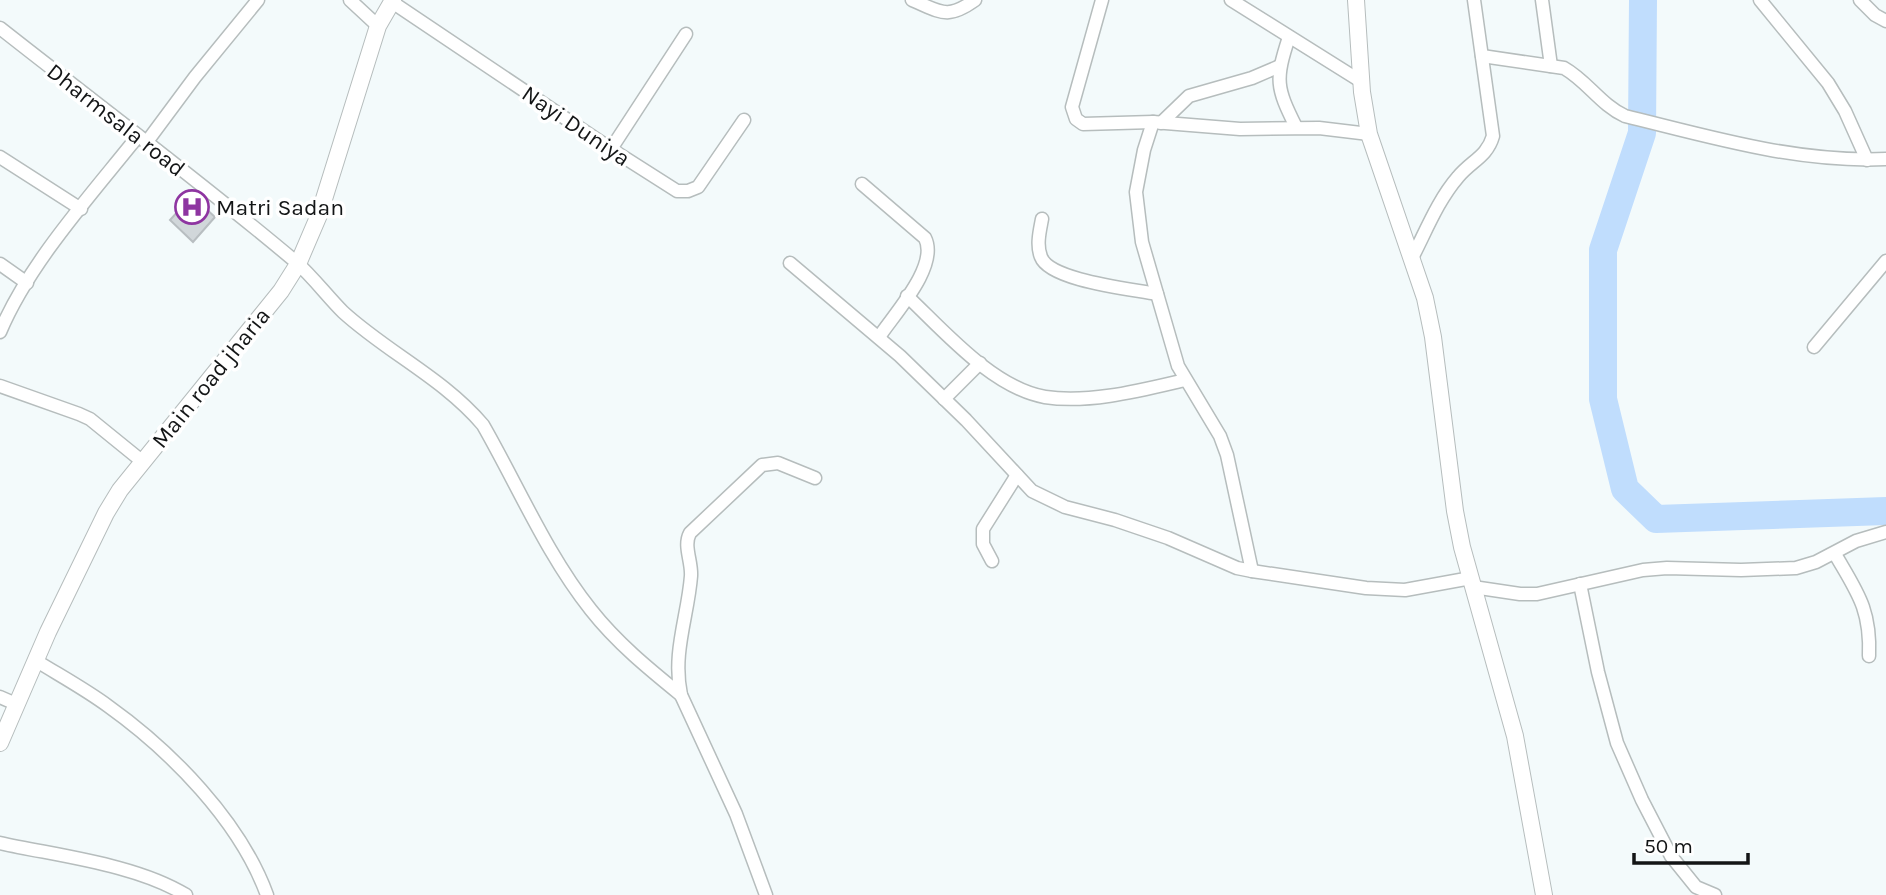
<svg xmlns="http://www.w3.org/2000/svg" width="1886" height="895" font-family="Karla,sans-serif">
	<style>
		.lines { fill: none; stroke-linecap: round; stroke-linejoin: round }
		.river { stroke: #c0ddfd; stroke-width: 28 }
		.building { fill: #d1d7da; stroke: #b8bec1; stroke-width: 2 }
		.minor-casing { stroke: #b6bdbd; stroke-width: 15 }
		.tertiary-casing { stroke: #b6bdbd; stroke-width: 18 }
		.minor { stroke: #fff; stroke-width: 12 }
		.tertiary { stroke: #fff; stroke-width: 16 }
		.labels { text-anchor: middle; dominant-baseline: central; stroke-width: 7; stroke-linejoin: round; paint-order: stroke }
		.street-label { font-size: 23px; fill: #131516; stroke: #fff }
		.poi-label { font-size: 23px; fill: #131516; stroke: #fff; text-anchor: start }
	</style>
	<rect width="100%" height="100%" fill="#f3fafb"/>
	<g class="lines">
		<!-- river -->
		<path class="river" d="M 1643,0 L 1642,133 L 1603,250 L 1603,399 L 1625,489 L 1656,519 L 1886,511"/>
	</g>
	<!-- building -->
	<path class="building" d="M 192,196 L 215,217 L 193,242 L 170,220 Z"/>
	<g class="lines">
		<!-- minor casing -->
		<g class="minor-casing">
			<g id="minor">
				<path d="M 350,0 L 378,26"/>
				<path d="M 912,0 C 941,12 947,20 975,0"/>
				<path d="M 1102,0 L 1072,107 L 1076,119 L 1083,124 L 1153,122 L 1240,129 L 1319,128 L 1369,134"/>
				<path d="M 1231,0 L 1362,82"/>
				<path d="M 1542,0 L 1551,66"/>
				<path d="M 1760,0 L 1828,83 L 1845,111 L 1867,160"/>
				<path d="M 1860,0 L 1875,15 L 1886,21"/>
				<path d="M 392,2 L 611,149 L 677,191 L 688,191 L 698,187 L 744,120"/>
				<path d="M 0,28 C 99,106 200,181 296,262 C 313,277 327,296 343,312 C 388,353 443,378 483,425 C 518,486 547,555 591,610 C 617,643 649,669 681,695"/>
				<path d="M 1289,37 C 1275,80 1276,87 1296,127"/>
				<path d="M 1482,56 L 1564,68 C 1587,81 1601,105 1625,116 C 1711,137 1797,163 1886,159"/>
				<path d="M 1153,122 L 1144,150 L 1136,192 L 1142,242 L 1178,366 L 1220,436 L 1227,455 L 1252,571"/>
				<path d="M 1161,123 L 1189,96 L 1252,78 L 1280,66"/>
				<path d="M 146,143 L 195,77 L 258,0"/>
				<path d="M 611,149 L 686,34"/>
				<path d="M 0,157 L 81,209"/>
				<path d="M 862,184 L 925,238 C 939,266 895,313 879,337"/>
				<path d="M 1042,219 C 1040,230 1036,245 1041,257 C 1050,281 1133,289 1157,294"/>
				<path d="M 1412,258 C 1426,231 1438,200 1458,177 C 1471,161 1487,157 1493,136 L 1474,0"/>
				<path d="M 790,263 L 900,356 L 966,420 L 1032,491 L 1065,507 L 1115,520 L 1168,538 L 1237,568 L 1252,571 L 1366,588 L 1405,590 L 1471,578"/>
				<path d="M 0,264 L 27,283"/>
				<path d="M 907,296 C 944,331 993,388 1045,397 C 1089,404 1142,390 1185,380"/>
				<path d="M 0,332 C 29,263 91,195 138,136"/>
				<path d="M 1814,347 L 1886,261"/>
				<path d="M 0,386 L 79,414 L 90,419 L 143,462"/>
				<path d="M 944,399 L 980,363"/>
				<path d="M 1835,554 C 1857,592 1871,609 1869,656"/>
				<path d="M 992,561 L 983,544 L 983,529 L 1017,475"/>
				<path d="M 1580,584 L 1598,672 L 1617,743 L 1642,800 L 1671,856 L 1696,887 L 1715,895"/>
				<path d="M 1473,587 L 1520,594 L 1537,594 L 1643,570 L 1667,568 L 1741,570 L 1796,568 L 1816,562 L 1856,541 L 1886,532"/>
				<path d="M 35,660 C 59,675 85,689 108,706 C 171,751 240,821 267,895"/>
				<path d="M 0,697 L 16,704"/>
				<path d="M 0,843 C 58,856 135,864 186,895"/>
				<path d="M 766,895 L 736,814 L 681,695 C 672,653 688,616 691,576 C 692,561 683,546 690,533 L 762,465 L 778,463 L 815,478"/>
			</g>
		</g>
		<!-- tertiary casing -->
		<g class="tertiary-casing">
			<g id="tertiary">
				<path d="M 1356,0 L 1362,92 L 1369,134 L 1425,298 L 1433,337 L 1455,511 L 1462,547 L 1515,736 L 1544,895"/>
				<path d="M 0,743 L 48,632 L 106,513 L 120,490 L 281,291 L 298,264 L 319,215 L 378,26 L 393,0"/>
			</g>
		</g>
		<!-- minor -->
		<use href="#minor" class="minor"/>
		<!-- tertiary -->
		<use href="#tertiary" class="tertiary"/>
	</g>
	<!-- icons -->
	<defs>
		<g id="hospital-ring" transform="scale(1.75)"><circle r="9.5" fill="#fff" stroke="#8e35a1" stroke-width="1.5"/><path d="M-5-5h3v3.5h4V-5h3V5h-3V1.5h-4V5h-3Z" fill="#8e35a1"/></g>
	</defs>
	<g fill-rule="evenodd">
		<use href="#hospital-ring" x="192" y="207"/>
	</g>
	<g class="labels">
		<!-- street labels -->
		<g class="street-label">
			<text transform="translate(116 120) rotate(38)">Dharmsala road</text>
			<text transform="translate(576 126) rotate(34)">Nayi Duniya</text>
			<text transform="translate(211 378) rotate(-51)">Main road jharia</text>
		</g>
		<!-- poi labels -->
		<g class="poi-label">
			<text x="216" y="207">Matri Sadan</text>
		</g>
	</g>
	<!-- scale -->
	<path d="M1634 853v10h114v-10" fill="none" stroke="#131516" stroke-width="3.5"/>
	<text x="1644" y="853" font-size="21" fill="#131516" stroke="#ffffff" stroke-width="5" paint-order="stroke">50 m</text>
</svg>
